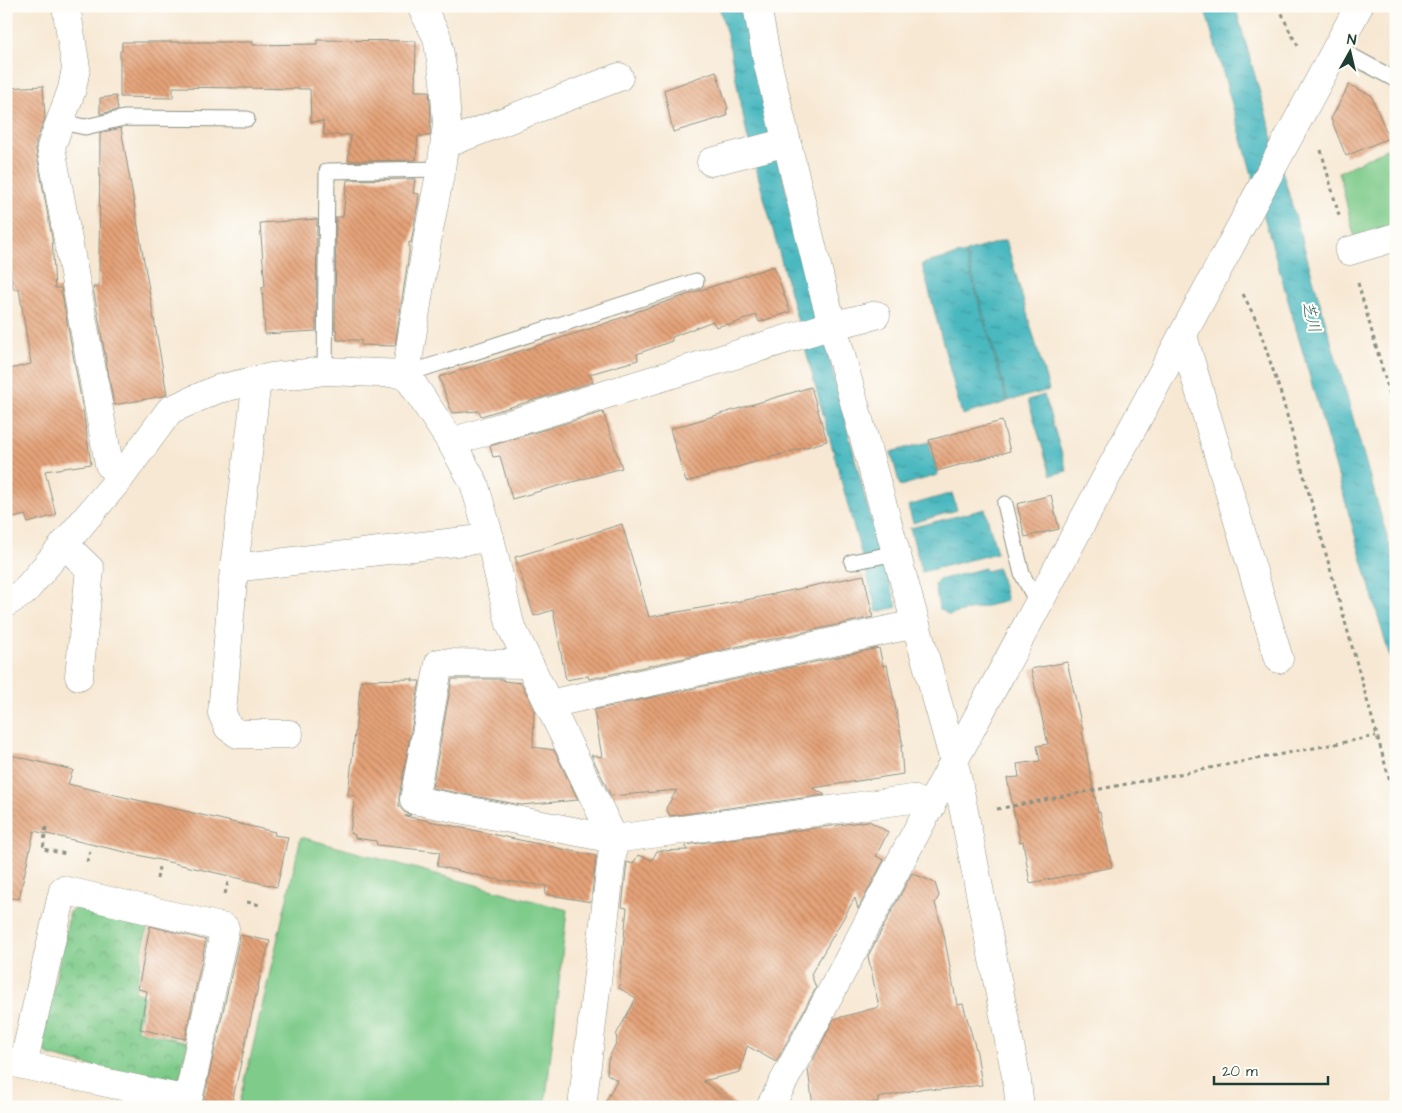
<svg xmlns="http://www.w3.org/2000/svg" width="1402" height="1113" font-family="'Architects Daughter','Klee One',sans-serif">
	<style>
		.grass { fill: #7ecb8a; stroke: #4e845f }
		.park { fill: url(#park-crowns); stroke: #4e845f }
		.water { fill: url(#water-ripples); stroke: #347a7a }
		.building { fill: url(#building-back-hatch) }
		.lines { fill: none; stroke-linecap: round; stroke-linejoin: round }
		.lane-casing { stroke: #8b9284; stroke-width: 17 }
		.street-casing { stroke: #8b9284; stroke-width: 29 }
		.secondary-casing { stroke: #8b9284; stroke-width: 29 }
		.path { stroke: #8b9284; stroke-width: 3; stroke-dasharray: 4 4; stroke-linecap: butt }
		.lane { stroke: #fff; stroke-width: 15 }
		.street { stroke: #fff; stroke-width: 28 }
		.secondary { stroke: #fff; stroke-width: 28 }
		.labels { text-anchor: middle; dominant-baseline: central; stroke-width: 4.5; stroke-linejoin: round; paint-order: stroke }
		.water-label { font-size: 16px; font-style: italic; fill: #2c625e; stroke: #fdfcf7 }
	</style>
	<defs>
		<pattern id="park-crowns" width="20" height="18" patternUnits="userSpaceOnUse" patternTransform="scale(1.25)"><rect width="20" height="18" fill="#7ecb8a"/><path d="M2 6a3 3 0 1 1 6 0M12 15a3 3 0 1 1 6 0" fill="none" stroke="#67a672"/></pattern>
		<pattern id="water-ripples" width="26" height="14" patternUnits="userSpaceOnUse" patternTransform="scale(1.25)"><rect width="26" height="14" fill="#49b8bf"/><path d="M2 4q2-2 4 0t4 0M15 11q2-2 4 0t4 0" fill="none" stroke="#3c979c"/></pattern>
		<pattern id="building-back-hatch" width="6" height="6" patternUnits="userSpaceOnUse" patternTransform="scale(1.25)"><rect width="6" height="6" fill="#e5a278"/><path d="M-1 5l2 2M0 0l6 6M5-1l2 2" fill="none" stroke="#b98563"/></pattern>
	</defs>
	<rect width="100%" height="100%" fill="#fdfcf7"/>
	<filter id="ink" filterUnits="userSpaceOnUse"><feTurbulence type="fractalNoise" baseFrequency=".02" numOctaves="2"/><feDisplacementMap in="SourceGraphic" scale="10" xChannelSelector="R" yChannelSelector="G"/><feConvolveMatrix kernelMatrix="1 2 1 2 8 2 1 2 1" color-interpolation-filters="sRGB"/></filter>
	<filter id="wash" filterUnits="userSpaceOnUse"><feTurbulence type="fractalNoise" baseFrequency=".0096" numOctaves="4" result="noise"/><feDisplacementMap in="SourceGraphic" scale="20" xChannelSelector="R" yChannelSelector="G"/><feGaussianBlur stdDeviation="1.12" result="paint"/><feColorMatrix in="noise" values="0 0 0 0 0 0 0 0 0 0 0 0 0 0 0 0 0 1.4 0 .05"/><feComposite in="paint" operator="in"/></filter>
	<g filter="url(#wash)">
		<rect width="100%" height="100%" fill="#f7e8d3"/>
		<!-- grass -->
		<g class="grass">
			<path d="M 1396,144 L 1396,233 L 1356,244 L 1339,172 Z"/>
			<path d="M 301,837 L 567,910 L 545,1107 L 239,1107 Z"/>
		</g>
		<!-- park -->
		<path class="park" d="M 84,903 L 149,919 L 135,992 L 144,995 L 137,1030 L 188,1042 L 180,1077 L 167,1085 L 48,1055 L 41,1045 L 70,912 Z"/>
		<!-- water -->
		<g class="water">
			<path d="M 719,6 L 742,6 L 772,135 L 868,509 L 897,607 L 877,612 L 747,135 L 728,39 Z"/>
			<path d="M 1204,6 L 1235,6 L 1396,568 L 1396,679 Z"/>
			<path d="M 1006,240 L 1049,390 L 1008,401 L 966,252 Z"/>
			<path d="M 965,253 L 1007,402 L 962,415 L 922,264 Z"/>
			<path d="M 1044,395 L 1067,471 L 1051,475 L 1028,400 Z"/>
			<path d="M 929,442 L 938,475 L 900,486 L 891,452 Z"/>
			<path d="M 952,493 L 957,510 L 913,523 L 908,506 Z"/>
			<path d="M 985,509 L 997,553 L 922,572 L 910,528 Z"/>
			<path d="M 985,568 L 986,571 L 998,568 L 1007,601 L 949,615 L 939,608 L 935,585 L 939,580 Z"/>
		</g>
		<g id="blocks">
			<!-- building -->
			<g class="building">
				<path d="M 317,40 L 416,41 L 415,91 L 429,91 L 431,113 L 430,136 L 418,136 L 416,160 L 348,161 L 351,135 L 324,135 L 323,121 L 311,122 L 310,89 L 173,87 L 173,98 L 120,97 L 120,51 L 122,51 L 122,42 L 253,42 L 253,45 L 317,44 Z"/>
				<path d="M 716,71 L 728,109 L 726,110 L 727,116 L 673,132 L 664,90 Z"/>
				<path d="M 1349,85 L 1371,95 L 1389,138 L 1346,156 L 1331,119 Z"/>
				<path d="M 43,86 L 45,118 L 36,142 L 36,150 L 52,238 L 55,288 L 61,288 L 83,410 L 91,464 L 45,471 L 56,515 L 28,523 L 25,515 L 6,520 L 6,370 L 31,364 L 19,289 L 13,289 L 6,239 L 6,88 Z"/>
				<path d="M 116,96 L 118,110 L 100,114 L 100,98 Z"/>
				<path d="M 121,128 L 167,394 L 163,396 L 114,405 L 93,287 L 99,287 L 100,133 Z"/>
				<path d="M 415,179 L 413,193 L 419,194 L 418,203 L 411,243 L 409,242 L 409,253 L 395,346 L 361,345 L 361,340 L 337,340 L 337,330 L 335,330 L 336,217 L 343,217 L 347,180 Z"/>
				<path d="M 317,219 L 316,331 L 265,334 L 262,287 L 265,287 L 260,223 Z"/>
				<path d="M 774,266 L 790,312 L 759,322 L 756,315 L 730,325 L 727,324 L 716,327 L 713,321 L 672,337 L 672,341 L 637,354 L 638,360 L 590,374 L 593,382 L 481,416 L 479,411 L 452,413 L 439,377 L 589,329 L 635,313 L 635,312 Z"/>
				<path d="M 811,387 L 827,441 L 686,482 L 670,429 Z"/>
				<path d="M 603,412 L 622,468 L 512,499 L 500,456 L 493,457 L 490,446 Z"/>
				<path d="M 1002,421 L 1010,451 L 937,471 L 929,440 Z"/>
				<path d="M 1051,495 L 1059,529 L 1025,537 L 1017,504 Z"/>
				<path d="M 622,524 L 649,617 L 741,601 L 864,575 L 873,617 L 589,679 L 588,676 L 566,680 L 553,610 L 534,616 L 515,557 Z"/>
				<path d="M 879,648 L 883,666 L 887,665 L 903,746 L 901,746 L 903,774 L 813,788 L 825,795 L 670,816 L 666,808 L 677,790 L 611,796 L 591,755 L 602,757 L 594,710 Z"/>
				<path d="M 1067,662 L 1083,731 L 1082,731 L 1098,812 L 1100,812 L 1112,867 L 1030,883 L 1023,841 L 1020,842 L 1007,778 L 1019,777 L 1017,764 L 1040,761 L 1037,746 L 1048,744 L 1031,669 Z"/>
				<path d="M 413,679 L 412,681 L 420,681 L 399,797 L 399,806 L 404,812 L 411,815 L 405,816 L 596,856 L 591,902 L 545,894 L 546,886 L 499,880 L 437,866 L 440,852 L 377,845 L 376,841 L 355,838 L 355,835 L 350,833 L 355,796 L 348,795 L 361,680 Z"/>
				<path d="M 452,679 L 503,679 L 504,681 L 521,683 L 534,709 L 533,747 L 554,750 L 578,800 L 521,805 L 432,788 Z"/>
				<path d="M 6,754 L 73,770 L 68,784 L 275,832 L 274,835 L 288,837 L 277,887 L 34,831 L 19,899 L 6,897 Z"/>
				<path d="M 869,821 L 888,832 L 876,856 L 884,860 L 858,909 L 855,898 L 811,974 L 816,988 L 776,1062 L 747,1046 L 740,1072 L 703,1081 L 739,1107 L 603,1107 L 617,1080 L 607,1074 L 608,1060 L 617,1041 L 616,1035 L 636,998 L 619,988 L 627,908 L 622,907 L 627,862 L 633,864 L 638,855 L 652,860 L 657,851 L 688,850 L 685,845 Z"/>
				<path d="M 912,873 L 935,883 L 939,896 L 935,903 L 944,935 L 957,1005 L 963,1004 L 977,1053 L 982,1085 L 939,1090 L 925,1088 L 878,1098 L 878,1102 L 863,1104 L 813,1106 L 808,1070 L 834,1019 L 879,1007 L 868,956 Z"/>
				<path d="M 150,926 L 206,940 L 185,1039 L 140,1029 L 147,991 L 138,989 Z"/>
				<path d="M 240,935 L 270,941 L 261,973 L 231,1107 L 202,1107 Z"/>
			</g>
		</g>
	</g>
	<g filter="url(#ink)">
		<use href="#blocks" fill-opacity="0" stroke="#8b9284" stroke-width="1"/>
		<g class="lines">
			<!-- lane casing -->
			<g class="lane-casing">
				<g id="lane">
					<path d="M 1337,48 L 1396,80"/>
					<path d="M 61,122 L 85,127 L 124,118 L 247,119"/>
					<path d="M 325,371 L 327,171 L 441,169"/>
					<path d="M 406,374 L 696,281"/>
					<path d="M 1005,504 L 1022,574 L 1038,604"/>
					<path d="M 852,562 L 896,553"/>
				</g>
			</g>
			<!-- street casing -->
			<g class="street-casing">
				<g id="street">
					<path d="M 66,6 L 76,68 L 72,89 L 51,147 L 109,464 L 120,478"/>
					<path d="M 757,6 L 768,65 L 822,287 L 954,761 L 1017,1081 L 1020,1107"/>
					<path d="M 445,144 L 619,77"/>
					<path d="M 711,162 L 787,142"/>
					<path d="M 1349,251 L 1396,237"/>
					<path d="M 1183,336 L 1279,659"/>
					<path d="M 406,374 L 428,235 L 441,169 L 447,125 L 444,80 L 437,37 L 421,6"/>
					<path d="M 257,380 L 234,568 L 222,713 L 228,727 L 238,734 L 289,734"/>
					<path d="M 451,442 L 826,327 L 876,315"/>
					<path d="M 64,544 L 90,569 L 79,676"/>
					<path d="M 234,568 L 490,538"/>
					<path d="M 6,603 L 24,592 L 120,478 L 170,410 L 218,389 L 272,377 L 325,371 L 406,374 L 451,442 L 474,483 L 490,538 L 510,624 L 614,839 L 582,1107"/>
					<path d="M 529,664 L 439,663 L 414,800 L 614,839 L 912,799 L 931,807"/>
					<path d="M 549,704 L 915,624"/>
					<path d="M 6,1061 L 23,1065 L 188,1100 L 225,928 L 63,890 L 23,1065"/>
					<path d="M 770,1107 L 954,761"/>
				</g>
			</g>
			<!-- secondary casing -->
			<g class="secondary-casing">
				<path id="secondary" d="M 954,761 L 1359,6"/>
			</g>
			<!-- path -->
			<g class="path">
				<path d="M 1279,6 L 1288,28 L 1298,46"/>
				<path d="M 1321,150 L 1340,219"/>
				<path d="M 1358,283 L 1396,417"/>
				<path d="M 1243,294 L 1257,322 L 1281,394 L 1396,803"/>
				<path d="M 997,809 L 1376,736"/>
				<path d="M 46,827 L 43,849 L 66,854"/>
				<path d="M 87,862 L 90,851"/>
				<path d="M 157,879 L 159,867"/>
				<path d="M 225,894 L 228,882"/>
				<path d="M 247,902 L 260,905"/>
			</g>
			<!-- lane -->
			<use href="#lane" class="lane"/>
			<!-- street -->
			<use href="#street" class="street"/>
			<!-- secondary -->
			<use href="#secondary" class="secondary"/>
		</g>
	</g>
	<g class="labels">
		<!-- water labels -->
		<g class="water-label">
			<text transform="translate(1311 317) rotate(75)">芝川</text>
		</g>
	</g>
	<!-- margin -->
	<rect width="1402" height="1113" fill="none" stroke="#fdfcf7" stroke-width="25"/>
	<!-- north arrow -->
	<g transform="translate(1350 52) rotate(8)" stroke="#fdfcf7" stroke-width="4" paint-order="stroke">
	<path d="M0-4L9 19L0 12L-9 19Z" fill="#1f3d34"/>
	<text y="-8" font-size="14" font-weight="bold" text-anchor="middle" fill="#1f3d34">N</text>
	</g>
	<!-- scale -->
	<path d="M1214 1076v8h114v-8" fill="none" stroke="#1f3d34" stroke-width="2.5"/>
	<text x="1222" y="1076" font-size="15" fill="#1f3d34" stroke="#fdfcf7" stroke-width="4" paint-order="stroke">20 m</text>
</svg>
